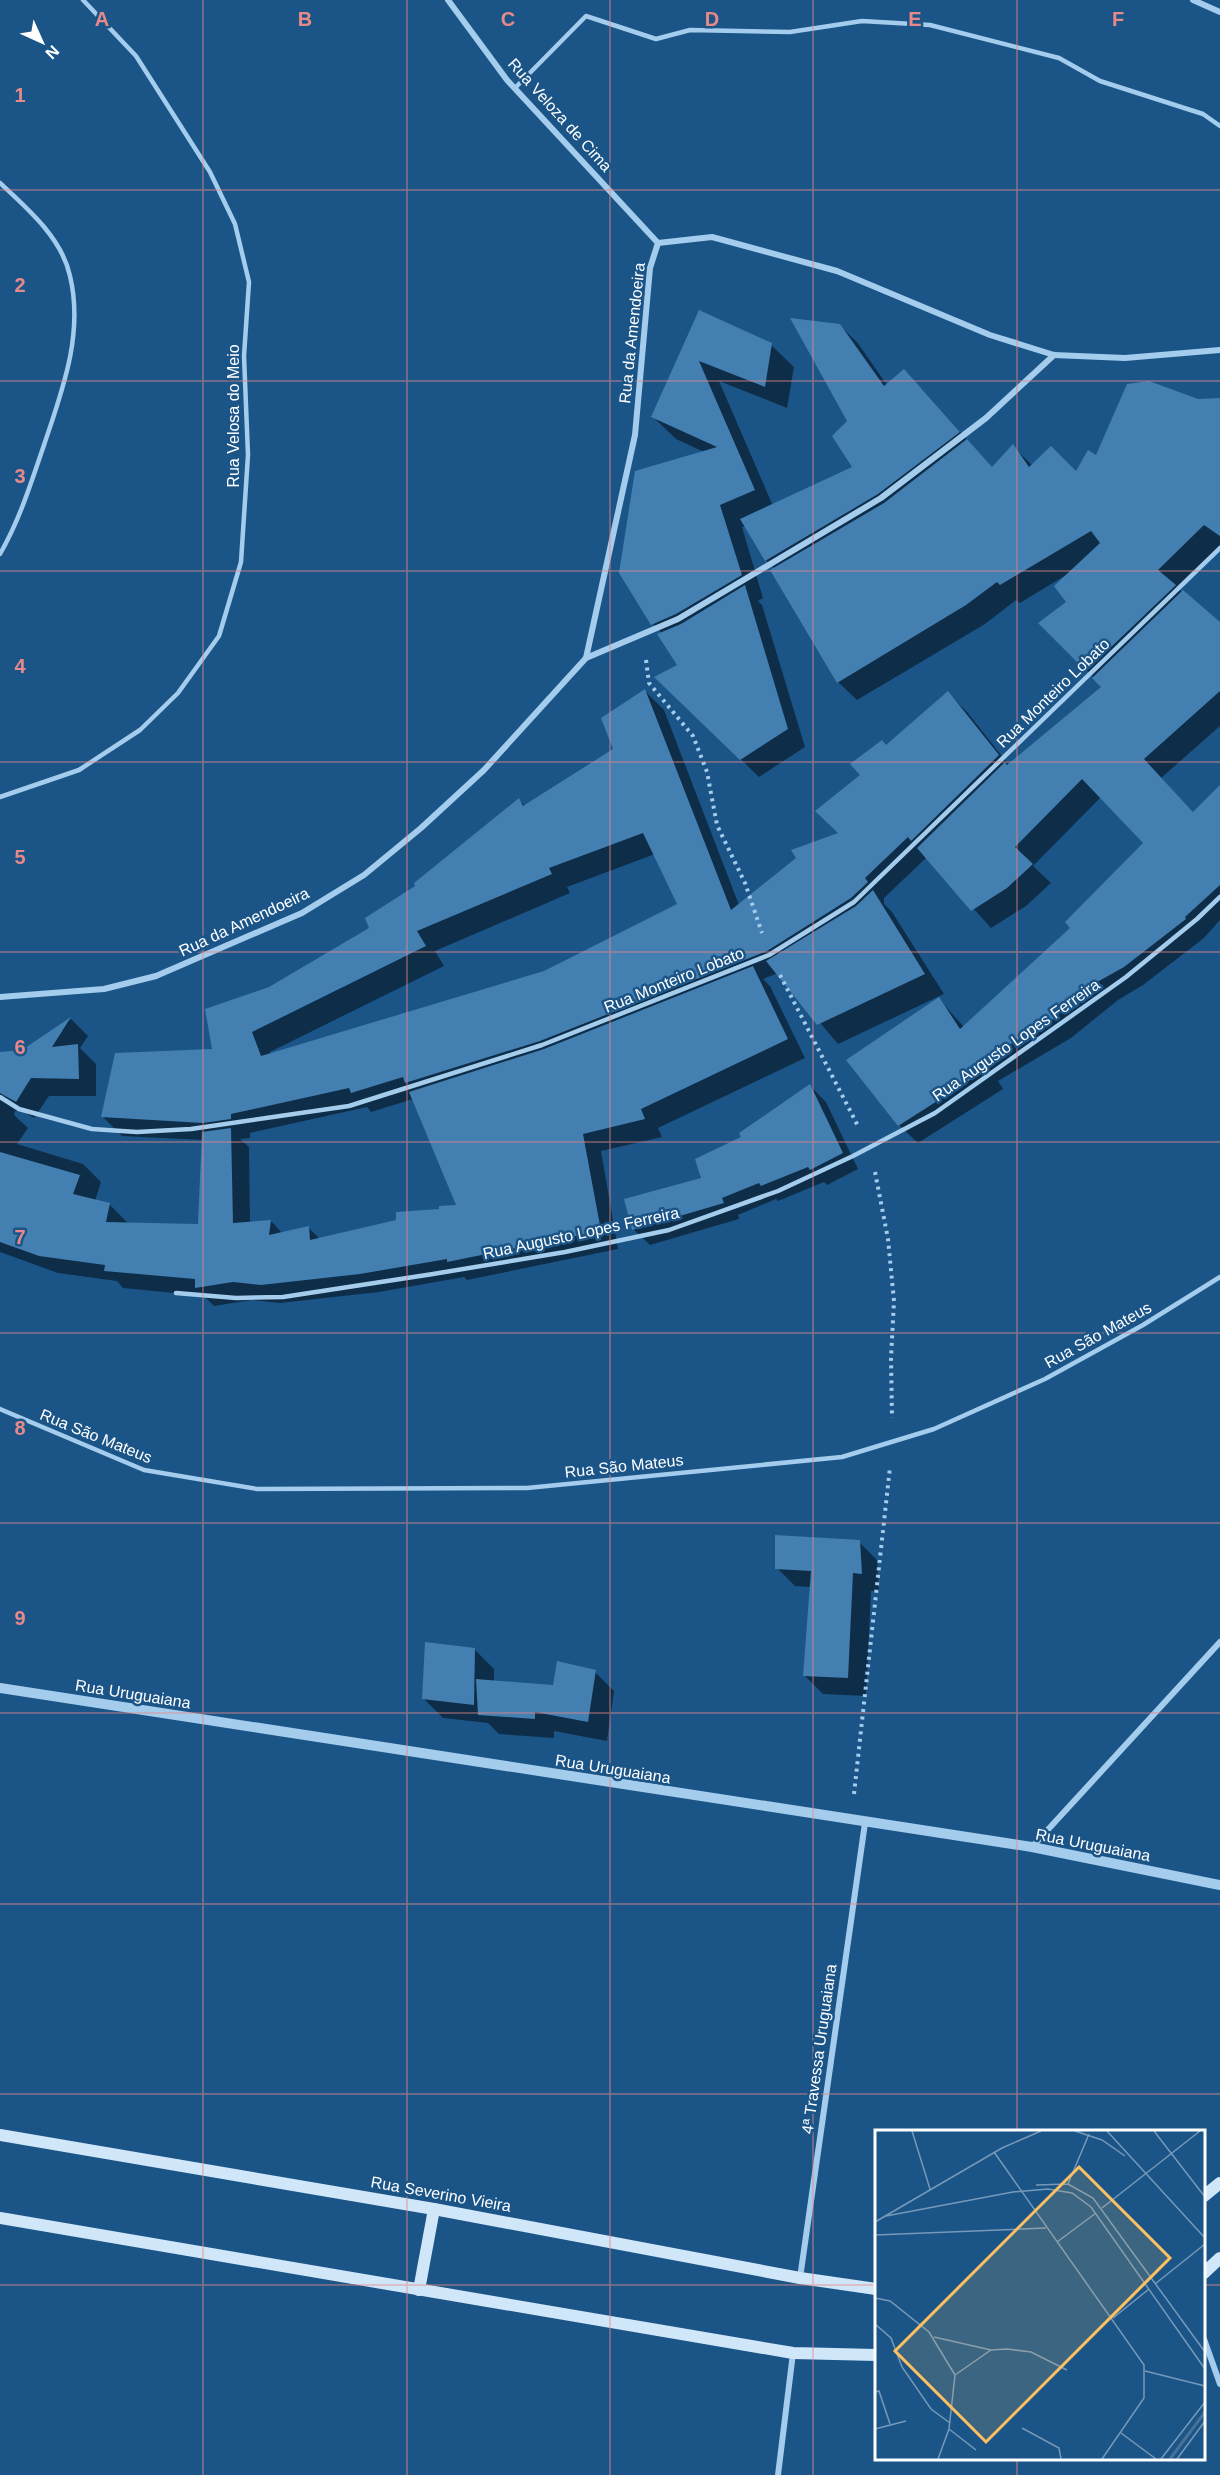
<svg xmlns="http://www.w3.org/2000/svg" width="1220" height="2475" font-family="Helvetica,sans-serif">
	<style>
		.shadow { fill: #0007; fill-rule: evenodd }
		.building { fill: #447fb1; fill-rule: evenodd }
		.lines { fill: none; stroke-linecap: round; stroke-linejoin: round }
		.path { stroke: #a4ccec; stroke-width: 4; stroke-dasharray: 3 4.5; stroke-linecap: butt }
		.service { stroke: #a4ccec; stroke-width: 4.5 }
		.minor { stroke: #a4ccec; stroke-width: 6 }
		.tertiary { stroke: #a4ccec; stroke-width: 10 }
		.secondary { stroke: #d0e6f9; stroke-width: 12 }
		.grid { fill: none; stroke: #e88989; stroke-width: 1.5; stroke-opacity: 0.55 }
		.labels { text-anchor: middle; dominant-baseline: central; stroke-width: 5; stroke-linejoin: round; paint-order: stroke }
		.street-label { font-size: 16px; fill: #fff; stroke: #1b5588 }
		.inset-river { fill: none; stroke: #477196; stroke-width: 3 }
		.inset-road { fill: none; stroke: #7699b8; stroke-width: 1.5 }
		.view { fill: #fdc060; fill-opacity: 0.15; stroke: #fdc060; stroke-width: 3 }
		.inset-edge { fill: none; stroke: #fff; stroke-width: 3 }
		.grid-label { font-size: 20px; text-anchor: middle; font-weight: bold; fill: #e88989; stroke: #1b5588; stroke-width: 5; stroke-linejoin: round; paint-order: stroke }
	</style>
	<rect width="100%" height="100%" fill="#1b5588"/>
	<!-- shadow -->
	<g class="shadow">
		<path d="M 700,312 L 771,345 L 794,367 L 787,408 L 719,381 L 773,506 L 854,468 L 839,325 L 857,342 L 887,385 L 921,388 L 993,469 L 1013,447 L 1033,466 L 1076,473 L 1096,457 L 1198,400 L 1220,399 L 1220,545 L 1177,588 L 1220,624 L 1220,726 L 1161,778 L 1194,813 L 1220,787 L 1220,920 L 1204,938 L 1143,985 L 1118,1000 L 1071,1038 L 998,1081 L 1003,1089 L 918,1143 L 899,1125 L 939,999 L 964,1027 L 1072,928 L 1145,844 L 1101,797 L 1033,866 L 1051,883 L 1026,906 L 991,928 L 927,857 L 884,898 L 884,904 L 892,912 L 944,994 L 838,1044 L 778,973 L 763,979 L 770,986 L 805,1058 L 658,1128 L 662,1137 L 601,1151 L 618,1249 L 467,1280 L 464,1277 L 379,1292 L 280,1303 L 252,1300 L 214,1306 L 204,1296 L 123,1288 L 117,1281 L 58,1273 L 0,1252 L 0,1054 L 22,1051 L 71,1019 L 88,1036 L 80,1048 L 96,1064 L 96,1096 L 49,1096 L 34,1118 L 21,1110 L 15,1111 L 14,1115 L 28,1128 L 17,1144 L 83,1164 L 101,1182 L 95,1201 L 110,1205 L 128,1223 L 199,1226 L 203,1140 L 122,1136 L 103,1117 L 214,1050 L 269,988 L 371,929 L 519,800 L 525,806 L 615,750 L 645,691 L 664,710 L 739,905 L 841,834 L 863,775 L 886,747 L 948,693 L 967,712 L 1009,765 L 1103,687 L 1040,623 L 1068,603 L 1066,575 L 1020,603 L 1016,600 L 985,624 L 857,700 L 838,682 L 775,569 L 766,560 L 745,526 L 742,527 L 763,598 L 758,601 L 762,605 L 805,747 L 759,777 L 657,677 L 679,666 L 662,633 L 653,624 L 704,452 L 676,439 L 653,417 ZM 655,854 L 679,904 L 544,973 L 271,1055 L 270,1052 L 444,966 L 435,951 L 570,893 L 567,887 ZM 413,1099 L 458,1206 L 320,1239 L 309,1228 L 283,1234 L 271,1221 L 250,1223 L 249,1147 L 240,1139 L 250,1138 L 250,1133 L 367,1107 L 371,1112 Z"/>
		<path d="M 810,1086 L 826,1102 L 858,1169 L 827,1185 L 824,1182 L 778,1201 L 776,1199 L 738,1215 L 739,1219 L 650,1245 L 633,1229 L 703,1179 L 743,1138 Z"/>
		<path d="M 859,1542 L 877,1560 L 879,1591 L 871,1591 L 866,1696 L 823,1694 L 805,1676 L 811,1587 L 795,1586 L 777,1568 Z"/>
		<path d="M 474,1649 L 494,1669 L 494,1682 L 554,1687 L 595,1672 L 614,1691 L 607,1741 L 554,1731 L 554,1738 L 499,1734 L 488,1723 L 443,1718 L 423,1698 Z"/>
	</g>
	<!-- building -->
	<g class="building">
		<path d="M 699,310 L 772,343 L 765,387 L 699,361 L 755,490 L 720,505 L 742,575 L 676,614 L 651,625 L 619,573 L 635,471 L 717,447 L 651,417 Z"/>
		<path d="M 790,318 L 840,324 L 884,386 L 904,369 L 960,432 L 878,494 L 765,561 L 740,519 L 852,467 L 832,436 L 847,421 Z"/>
		<path d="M 1149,381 L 1198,399 L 1220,398 L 1220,536 L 1204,525 L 1158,570 L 1176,585 L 1086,671 L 1038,623 L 1066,602 L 1054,586 L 1100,543 L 1091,531 L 1000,585 L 997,582 L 966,605 L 837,683 L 770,570 L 884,503 L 967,439 L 992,467 L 1013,444 L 1029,467 L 1051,446 L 1076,471 L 1088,450 L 1096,455 L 1127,384 Z"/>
		<path d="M 745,585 L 788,729 L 740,760 L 654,677 L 677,665 L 657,634 L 681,624 Z"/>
		<path d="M 1183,590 L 1220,622 L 1220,691 L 1144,759 L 1193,812 L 1220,785 L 1220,885 L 1185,917 L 1186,919 L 1124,967 L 1099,981 L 1052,1020 L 980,1062 L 986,1070 L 898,1126 L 846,1060 L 939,997 L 960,1029 L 1070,928 L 1065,922 L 1143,843 L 1082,779 L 1015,847 L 1033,864 L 1007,888 L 971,911 L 917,848 L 1005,762 L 1007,765 L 1101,687 L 1092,678 Z"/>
		<path d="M 645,689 L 731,910 L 796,858 L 791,850 L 838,833 L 815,811 L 860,775 L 850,764 L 882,740 L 886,745 L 948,691 L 999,755 L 911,841 L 908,837 L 865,878 L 868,882 L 851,898 L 767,951 L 540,1041 L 405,1083 L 403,1077 L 351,1093 L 349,1088 L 231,1114 L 231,1119 L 203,1123 L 101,1117 L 115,1053 L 212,1049 L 205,1009 L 269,987 L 369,928 L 365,918 L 415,886 L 414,883 L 519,798 L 523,806 L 613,749 L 601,718 ZM 643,833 L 677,904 L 544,971 L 261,1056 L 252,1032 L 426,946 L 417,931 L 552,874 L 549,868 Z"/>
		<path d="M 873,890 L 925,974 L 817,1025 L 766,961 L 856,906 Z"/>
		<path d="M 753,966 L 788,1039 L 641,1109 L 645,1119 L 583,1134 L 601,1231 L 447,1262 L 447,1259 L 360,1274 L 261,1285 L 233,1282 L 195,1288 L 195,1279 L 104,1271 L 105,1265 L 39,1256 L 0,1242 L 0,1152 L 80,1175 L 73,1194 L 110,1203 L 106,1222 L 198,1224 L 202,1132 L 231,1128 L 233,1223 L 271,1220 L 269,1235 L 309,1226 L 310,1240 L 396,1220 L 396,1212 L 439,1209 L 439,1206 L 456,1205 L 409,1092 L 544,1049 Z"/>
		<path d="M 71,1017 L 52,1047 L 78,1044 L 79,1079 L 31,1078 L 16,1102 L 0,1093 L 0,1052 L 22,1050 Z"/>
		<path d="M 810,1084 L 843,1153 L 810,1170 L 808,1167 L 761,1186 L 759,1183 L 722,1198 L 724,1203 L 632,1230 L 624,1199 L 701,1178 L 695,1159 L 741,1137 L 739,1133 Z"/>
		<path d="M 775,1535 L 860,1540 L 862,1574 L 853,1573 L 848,1678 L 803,1676 L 811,1571 L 775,1569 Z"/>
		<path d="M 425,1642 L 475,1648 L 474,1705 L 422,1699 Z"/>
		<path d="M 557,1661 L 596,1670 L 588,1722 L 535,1712 L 535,1719 L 478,1715 L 476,1679 L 553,1685 Z"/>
	</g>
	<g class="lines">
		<!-- path -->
		<g class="path">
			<path d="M 646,660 L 649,683 L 693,736 L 707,772 L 717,825 L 745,883 L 762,933"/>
			<path d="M 780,975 L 858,1126"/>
			<path d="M 875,1172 L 888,1239 L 894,1301 L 891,1358 L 892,1418"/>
			<path d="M 854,1794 L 890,1467"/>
		</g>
		<!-- service -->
		<g class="service">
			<path d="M 515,88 L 586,16 L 656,39 L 690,30 L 790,32 L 862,21 L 930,25 L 1059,58 L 1100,81 L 1203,114 L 1220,126"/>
			<path d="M 0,183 C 27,208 62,238 70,276 C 84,334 62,391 44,445 C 31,483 20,519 0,554"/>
			<path d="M 0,797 L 79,770 L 140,730 L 178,693 L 219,636 L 241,562 L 248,455 L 244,356 L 249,282 L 235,224 L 210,172 L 136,56 L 83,0"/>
			<path d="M 0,1097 L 19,1109 L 92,1129 L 137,1132 L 191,1129 L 349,1106 L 542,1045 L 769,955 L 854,902 L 1220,548"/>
			<path d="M 176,1293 L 236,1298 L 283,1297 L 433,1274 L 565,1252 L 669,1230 L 778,1191 L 853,1156 L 935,1113 L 1126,977 L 1197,919 L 1220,897"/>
			<path d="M 0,1409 L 144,1470 L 257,1489 L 527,1488 L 842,1457 L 934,1429 L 1045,1379 L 1143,1325 L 1220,1277"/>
		</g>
		<!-- minor -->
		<g class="minor">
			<path d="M 448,0 L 507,80 L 658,243"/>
			<path d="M 1193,0 L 1220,12"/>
			<path d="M 658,243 L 712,237 L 837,271 L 990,335 L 1054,355 L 1125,358 L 1220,350"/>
			<path d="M 586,658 L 678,619 L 881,498 L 986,418 L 1054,355"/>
			<path d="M 0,997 L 104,989 L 156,976 L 302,913 L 364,875 L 421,828 L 484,770 L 586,658 L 635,435 L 650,268 L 658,243"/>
			<path d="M 1032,1847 L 1220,1642"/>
			<path d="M 800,2278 L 865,1823"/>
			<path d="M 1204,2339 L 1220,2384"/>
			<path d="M 778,2475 L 793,2353"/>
		</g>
		<!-- tertiary -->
		<path class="tertiary" d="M 0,1688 L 1032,1847 L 1220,1885"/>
		<!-- secondary -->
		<g class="secondary">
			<path d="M 0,2135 L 434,2209 L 800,2278 L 876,2289"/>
			<path d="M 1204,2196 L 1220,2183"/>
			<path d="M 0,2218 L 793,2353 L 876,2355"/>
			<path d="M 1204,2273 L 1220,2258"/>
			<path d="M 419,2290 L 434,2209"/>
		</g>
	</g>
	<!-- grid -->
	<path class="grid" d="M 203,0 L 203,2475M 407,0 L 407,2475M 610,0 L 610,2475M 813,0 L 813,2475M 1017,0 L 1017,2132M 0,190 L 1220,190M 0,381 L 1220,381M 0,571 L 1220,571M 0,762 L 1220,762M 0,952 L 1220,952M 0,1142 L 1220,1142M 0,1333 L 1220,1333M 0,1523 L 1220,1523M 0,1713 L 1220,1713M 0,1904 L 1220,1904M 0,2094 L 1220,2094M 0,2285 L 876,2285M 1204,2285 L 1220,2285M 1017,2458 L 1017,2475"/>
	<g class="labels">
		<!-- street labels -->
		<g class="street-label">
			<text transform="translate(560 115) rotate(48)">Rua Veloza de Cima</text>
			<text transform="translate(632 333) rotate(-84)">Rua da Amendoeira</text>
			<text transform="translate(233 416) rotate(-90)">Rua Velosa do Meio</text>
			<text transform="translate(1053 693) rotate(-44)">Rua Monteiro Lobato</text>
			<text transform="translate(244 922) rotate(-25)">Rua da Amendoeira</text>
			<text transform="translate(674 980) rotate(-22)">Rua Monteiro Lobato</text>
			<text transform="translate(1016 1040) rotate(-35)">Rua Augusto Lopes Ferreira</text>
			<text transform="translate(581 1233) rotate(-12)">Rua Augusto Lopes Ferreira</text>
			<text transform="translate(1098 1335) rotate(-29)">Rua São Mateus</text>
			<text transform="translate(96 1436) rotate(22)">Rua São Mateus</text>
			<text transform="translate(624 1466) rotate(-6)">Rua São Mateus</text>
			<text transform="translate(133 1694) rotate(9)">Rua Uruguaiana</text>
			<text transform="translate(613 1769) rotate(9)">Rua Uruguaiana</text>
			<text transform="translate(1093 1845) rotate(11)">Rua Uruguaiana</text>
			<text transform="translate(819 2049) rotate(-82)">4ª Travessa Uruguaiana</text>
			<text transform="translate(441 2194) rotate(10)">Rua Severino Vieira</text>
		</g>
	</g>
	<!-- overview -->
	<g transform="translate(875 2130)">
		<rect width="330" height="330" fill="#1b5588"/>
		<path class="inset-river" d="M 295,329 L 330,282"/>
		<path class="inset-road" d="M 37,1 L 55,59M 200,1 L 227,10 L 250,26M 232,1 L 330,108M 279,1 L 330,67M 119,22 L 269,235 L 269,268 L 227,329M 193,54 L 214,4M 161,55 L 193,54 L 218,68 L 330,222M 227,78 L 325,1M 11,86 L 138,62 L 173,59 L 197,63 L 216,77 L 330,239M 0,92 L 127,18 L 166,1M 0,105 L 171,98M 182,112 L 221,83M 280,154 L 330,114M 0,168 L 15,171 L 54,202 L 80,245M 238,188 L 274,159M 0,194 L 16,208 L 27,237 L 56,279 L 75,293M 59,207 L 116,220M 270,241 L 330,256M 80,245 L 116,220 L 132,219 L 156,222 L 192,240M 0,262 L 4,261 L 15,294M 147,298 L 184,318 L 186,329M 0,299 L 31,291M 74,299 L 101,320M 246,303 L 281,329M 63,329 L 74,299 L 80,245M 286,329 L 330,272M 302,329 L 330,291"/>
		<path class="view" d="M 204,37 L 295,128 L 111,312 L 20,221 Z"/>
		<rect width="330" height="330" class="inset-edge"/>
	</g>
	<g class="grid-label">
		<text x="102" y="26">A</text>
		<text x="305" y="26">B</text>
		<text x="508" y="26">C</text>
		<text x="712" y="26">D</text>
		<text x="915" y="26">E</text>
		<text x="1118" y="26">F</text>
		<text x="20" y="102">1</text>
		<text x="20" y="292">2</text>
		<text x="20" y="483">3</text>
		<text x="20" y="673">4</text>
		<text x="20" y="864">5</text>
		<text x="20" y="1054">6</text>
		<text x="20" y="1244">7</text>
		<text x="20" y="1435">8</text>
		<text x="20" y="1625">9</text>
	</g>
	<!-- north arrow -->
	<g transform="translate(42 42) rotate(135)" stroke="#1b5588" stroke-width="4.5" paint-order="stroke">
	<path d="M0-4.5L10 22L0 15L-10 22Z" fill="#ffffff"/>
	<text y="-9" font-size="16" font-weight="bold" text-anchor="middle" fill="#ffffff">N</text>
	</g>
</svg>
